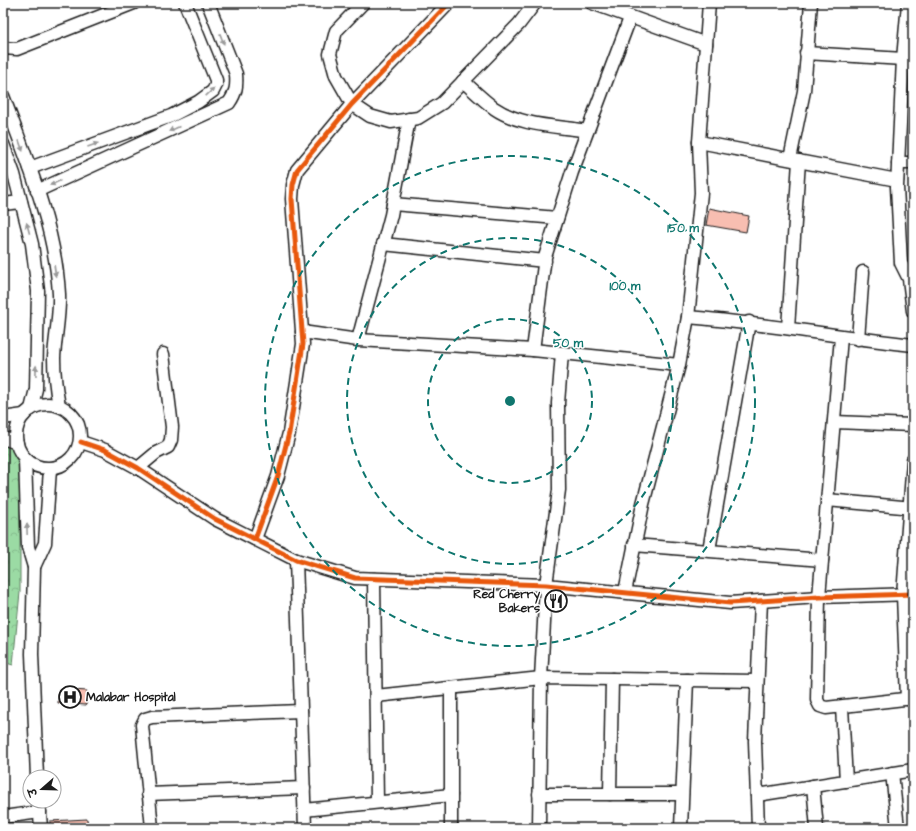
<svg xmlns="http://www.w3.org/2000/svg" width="916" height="831" font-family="'Architects Daughter','Playpen Sans Deva',sans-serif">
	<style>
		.park { fill: url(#park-crowns); stroke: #5c7c60 }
		.building { fill: #f8beb1; stroke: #1c1c1c }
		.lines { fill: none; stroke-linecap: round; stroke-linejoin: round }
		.minor-casing { stroke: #1c1c1c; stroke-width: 15 }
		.minor { stroke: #fff; stroke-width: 12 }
		.cycleway-casing { stroke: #fff; stroke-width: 8 }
		.cycleway { stroke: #e8590c; stroke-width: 5 }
		.oneway { fill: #999 }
		.ring { fill: none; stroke: #0f766e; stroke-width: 2; stroke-dasharray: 7 5 }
		.labels { text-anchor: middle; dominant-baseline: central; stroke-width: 3; stroke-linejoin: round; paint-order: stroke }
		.poi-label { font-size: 12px; font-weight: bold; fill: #1c1c1c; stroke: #fff; text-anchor: end }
		.centre { fill: #0f766e; stroke: #fff; stroke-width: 2 }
		.ring-label { font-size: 12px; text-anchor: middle; font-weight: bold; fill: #0f766e; stroke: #fff; stroke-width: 3; stroke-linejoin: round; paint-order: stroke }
	</style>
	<defs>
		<pattern id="park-crowns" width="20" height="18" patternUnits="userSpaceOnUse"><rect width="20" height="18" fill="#9bdba4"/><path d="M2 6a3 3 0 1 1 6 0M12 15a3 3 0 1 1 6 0" fill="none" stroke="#85bb8d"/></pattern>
	</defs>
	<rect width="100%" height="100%" fill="#fff"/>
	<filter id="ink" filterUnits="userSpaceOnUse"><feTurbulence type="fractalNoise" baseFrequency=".025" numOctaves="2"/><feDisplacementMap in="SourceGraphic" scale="8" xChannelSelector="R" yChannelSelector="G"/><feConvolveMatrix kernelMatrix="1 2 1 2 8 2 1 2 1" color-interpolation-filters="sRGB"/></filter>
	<g filter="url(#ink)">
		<!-- park -->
		<path class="park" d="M 3,443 L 8,443 L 20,458 L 20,592 L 13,665 L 3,662 Z"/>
		<!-- building -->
		<g class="building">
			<path d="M 709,208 L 749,216 L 746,232 L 706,225 Z"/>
			<path d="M 551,596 L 562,596 L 561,606 L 550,606 Z"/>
			<path d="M 59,689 L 87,691 L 86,705 L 58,703 Z"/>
			<path d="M 87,819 L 88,828 L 50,828 L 50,821 Z"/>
		</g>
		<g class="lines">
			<!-- minor casing -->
			<g class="minor-casing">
				<g id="minor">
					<path d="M 363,3 L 336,31 L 330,54 L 336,76 L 352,104 L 370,116 L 391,122 L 418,118 L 442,103 L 519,24 L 535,3"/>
					<path d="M 592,3 L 706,44"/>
					<path d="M 908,3 L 903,59 L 897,187 L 901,263 L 909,279 L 913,311"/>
					<path d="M 3,48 L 17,49 L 134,3"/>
					<path d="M 806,53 L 903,59"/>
					<path d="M 463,81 C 473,90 483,100 494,108 C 520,126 557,126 587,131"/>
					<path d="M 3,96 C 27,160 55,225 59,294 C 60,315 55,337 54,358 C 54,374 56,390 59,406"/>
					<path d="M 699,142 L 897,180"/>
					<path d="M 3,144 L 14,174 L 32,244 L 38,291 L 36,389 L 31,409"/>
					<path d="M 790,159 L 804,91 L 811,3"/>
					<path d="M 898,163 L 913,163"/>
					<path d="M 30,168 L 171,116 L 198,102 L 213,91 L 216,85 L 216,80 L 185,3"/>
					<path d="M 37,191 L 229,103 C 236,93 237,86 236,74 L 208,3"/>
					<path d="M 3,204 L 21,202"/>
					<path d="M 393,204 L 557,218"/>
					<path d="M 383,244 L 545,261"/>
					<path d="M 688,317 C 763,323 837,337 913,345"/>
					<path d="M 788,328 L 799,161"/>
					<path d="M 302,332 L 358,340 L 533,350 L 679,365"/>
					<path d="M 841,337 L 819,597 L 817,700 L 820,706 L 826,708 L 913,698"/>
					<path d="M 858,339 L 863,272"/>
					<path d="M 358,340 L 391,215 L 409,119"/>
					<path d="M 533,350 L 545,257 L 572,172 L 630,18"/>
					<circle cx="48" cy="436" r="32"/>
					<path d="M 3,418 L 24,415"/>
					<path d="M 834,422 L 913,425"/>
					<path d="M 3,438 L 17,443"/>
					<path d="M 81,442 L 105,450 L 138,468 L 215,519 L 296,560 L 355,578 L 546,585 L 730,603 L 819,597 L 913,594"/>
					<path d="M 25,459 L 28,547 L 34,567 L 32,654 L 37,777"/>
					<path d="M 138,468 L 156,453 L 168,447 L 171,440 L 172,427 L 163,354"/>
					<path d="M 827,500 L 913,508"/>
					<path d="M 255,539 L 278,476 L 289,433 L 303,344 L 292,199 L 293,185 L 297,170 L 352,104 L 449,3"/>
					<path d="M 634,545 L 822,560"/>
					<path d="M 709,550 L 749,322"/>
					<path d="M 296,560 L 305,828"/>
					<path d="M 34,567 L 45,543 L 50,469"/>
					<path d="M 374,579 L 377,802"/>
					<path d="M 625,592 L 643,504 L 679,365 L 688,317 L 701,193 L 699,142 L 709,3"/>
					<path d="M 451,688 L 451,828"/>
					<path d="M 376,696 L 541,678 L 757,681"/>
					<path d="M 907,699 L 903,595 L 913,460"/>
					<path d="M 842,707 L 846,781"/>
					<path d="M 892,773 L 898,828"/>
					<path d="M 813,786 L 817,828"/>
					<path d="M 148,794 L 304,788"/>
					<path d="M 539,794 L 682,794"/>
					<path d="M 610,794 L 612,679"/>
					<path d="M 757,795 L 913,770"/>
					<path d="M 39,801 L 41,828"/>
					<path d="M 304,810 L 451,795"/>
					<path d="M 3,817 L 40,812"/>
					<path d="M 152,828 L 142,725 L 145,719 L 152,717 L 301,711"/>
					<path d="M 539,828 L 541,678 L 546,585 L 559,490 L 558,403 L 562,353"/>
					<path d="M 681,828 L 687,680"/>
					<path d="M 758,828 L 755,741 L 761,601"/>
				</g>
			</g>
			<!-- minor -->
			<use href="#minor" class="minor"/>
			<!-- cycleway casing -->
			<g class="cycleway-casing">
				<g id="cycleway">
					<path d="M 81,442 L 105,450 L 138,468 L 215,519 L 296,560 L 355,578 L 546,585 L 730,603 L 819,597 L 913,594"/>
					<path d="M 255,539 L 278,476 L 289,433 L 303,344 L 292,199 L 293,185 L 297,170 L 352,104 L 449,3"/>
				</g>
			</g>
			<!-- cycleway -->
			<use href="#cycleway" class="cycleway"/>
		</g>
		<!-- one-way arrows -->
		<defs><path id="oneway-solid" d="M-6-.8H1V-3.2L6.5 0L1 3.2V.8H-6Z"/></defs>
		<g class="oneway">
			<use href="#oneway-solid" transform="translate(222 39) rotate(69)"/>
			<use href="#oneway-solid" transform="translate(210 92) rotate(-44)"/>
			<use href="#oneway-solid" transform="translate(174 129) rotate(156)"/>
			<use href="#oneway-solid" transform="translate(93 145) rotate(-20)"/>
			<use href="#oneway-solid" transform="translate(21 146) rotate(70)"/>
			<use href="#oneway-solid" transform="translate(55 183) rotate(156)"/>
			<use href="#oneway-solid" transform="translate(28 228) rotate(-105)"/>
			<use href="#oneway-solid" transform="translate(55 271) rotate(82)"/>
			<use href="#oneway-solid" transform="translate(36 371) rotate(-89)"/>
			<use href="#oneway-solid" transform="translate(27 529) rotate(-92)"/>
		</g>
	</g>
	<!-- distance rings -->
	<g class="ring">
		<circle cx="510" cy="401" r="82"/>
		<circle cx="510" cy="401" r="163"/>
		<circle cx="510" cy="401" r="245"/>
	</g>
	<!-- icons -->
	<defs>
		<g id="restaurant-ring" transform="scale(1.15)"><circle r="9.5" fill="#fff" stroke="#1c1c1c" stroke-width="1.5"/><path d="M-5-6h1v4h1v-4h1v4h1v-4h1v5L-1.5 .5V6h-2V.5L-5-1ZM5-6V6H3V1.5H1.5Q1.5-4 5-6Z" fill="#1c1c1c"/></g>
		<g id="hospital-ring" transform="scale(1.15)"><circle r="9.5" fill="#fff" stroke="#1c1c1c" stroke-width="1.5"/><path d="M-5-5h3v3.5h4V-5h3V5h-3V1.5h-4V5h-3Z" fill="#1c1c1c"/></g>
	</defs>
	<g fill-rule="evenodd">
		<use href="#restaurant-ring" x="556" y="601"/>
		<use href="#hospital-ring" x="70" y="697"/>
	</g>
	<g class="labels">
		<!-- poi labels -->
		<g class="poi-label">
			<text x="540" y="594">Red Cherry<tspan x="540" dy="14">Bakers</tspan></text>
			<text x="86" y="697" text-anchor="start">Malabar Hospital</text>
		</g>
	</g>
	<circle cx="510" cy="401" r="6" class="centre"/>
	<g class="ring-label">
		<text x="683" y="232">150 m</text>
		<text x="625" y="290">100 m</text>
		<text x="568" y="347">50 m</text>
	</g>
	<!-- margin -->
	<rect width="916" height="831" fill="none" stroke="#fff" stroke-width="16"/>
	<rect x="8" y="8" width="900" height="815" fill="none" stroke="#1c1c1c" stroke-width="1.5" filter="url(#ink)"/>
	<!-- north arrow -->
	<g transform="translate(42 789) rotate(250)"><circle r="19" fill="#ffffff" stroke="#a4a4a4"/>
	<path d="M0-3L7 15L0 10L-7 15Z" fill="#1c1c1c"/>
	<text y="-6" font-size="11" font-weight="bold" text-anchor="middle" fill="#1c1c1c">उ</text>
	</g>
</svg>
